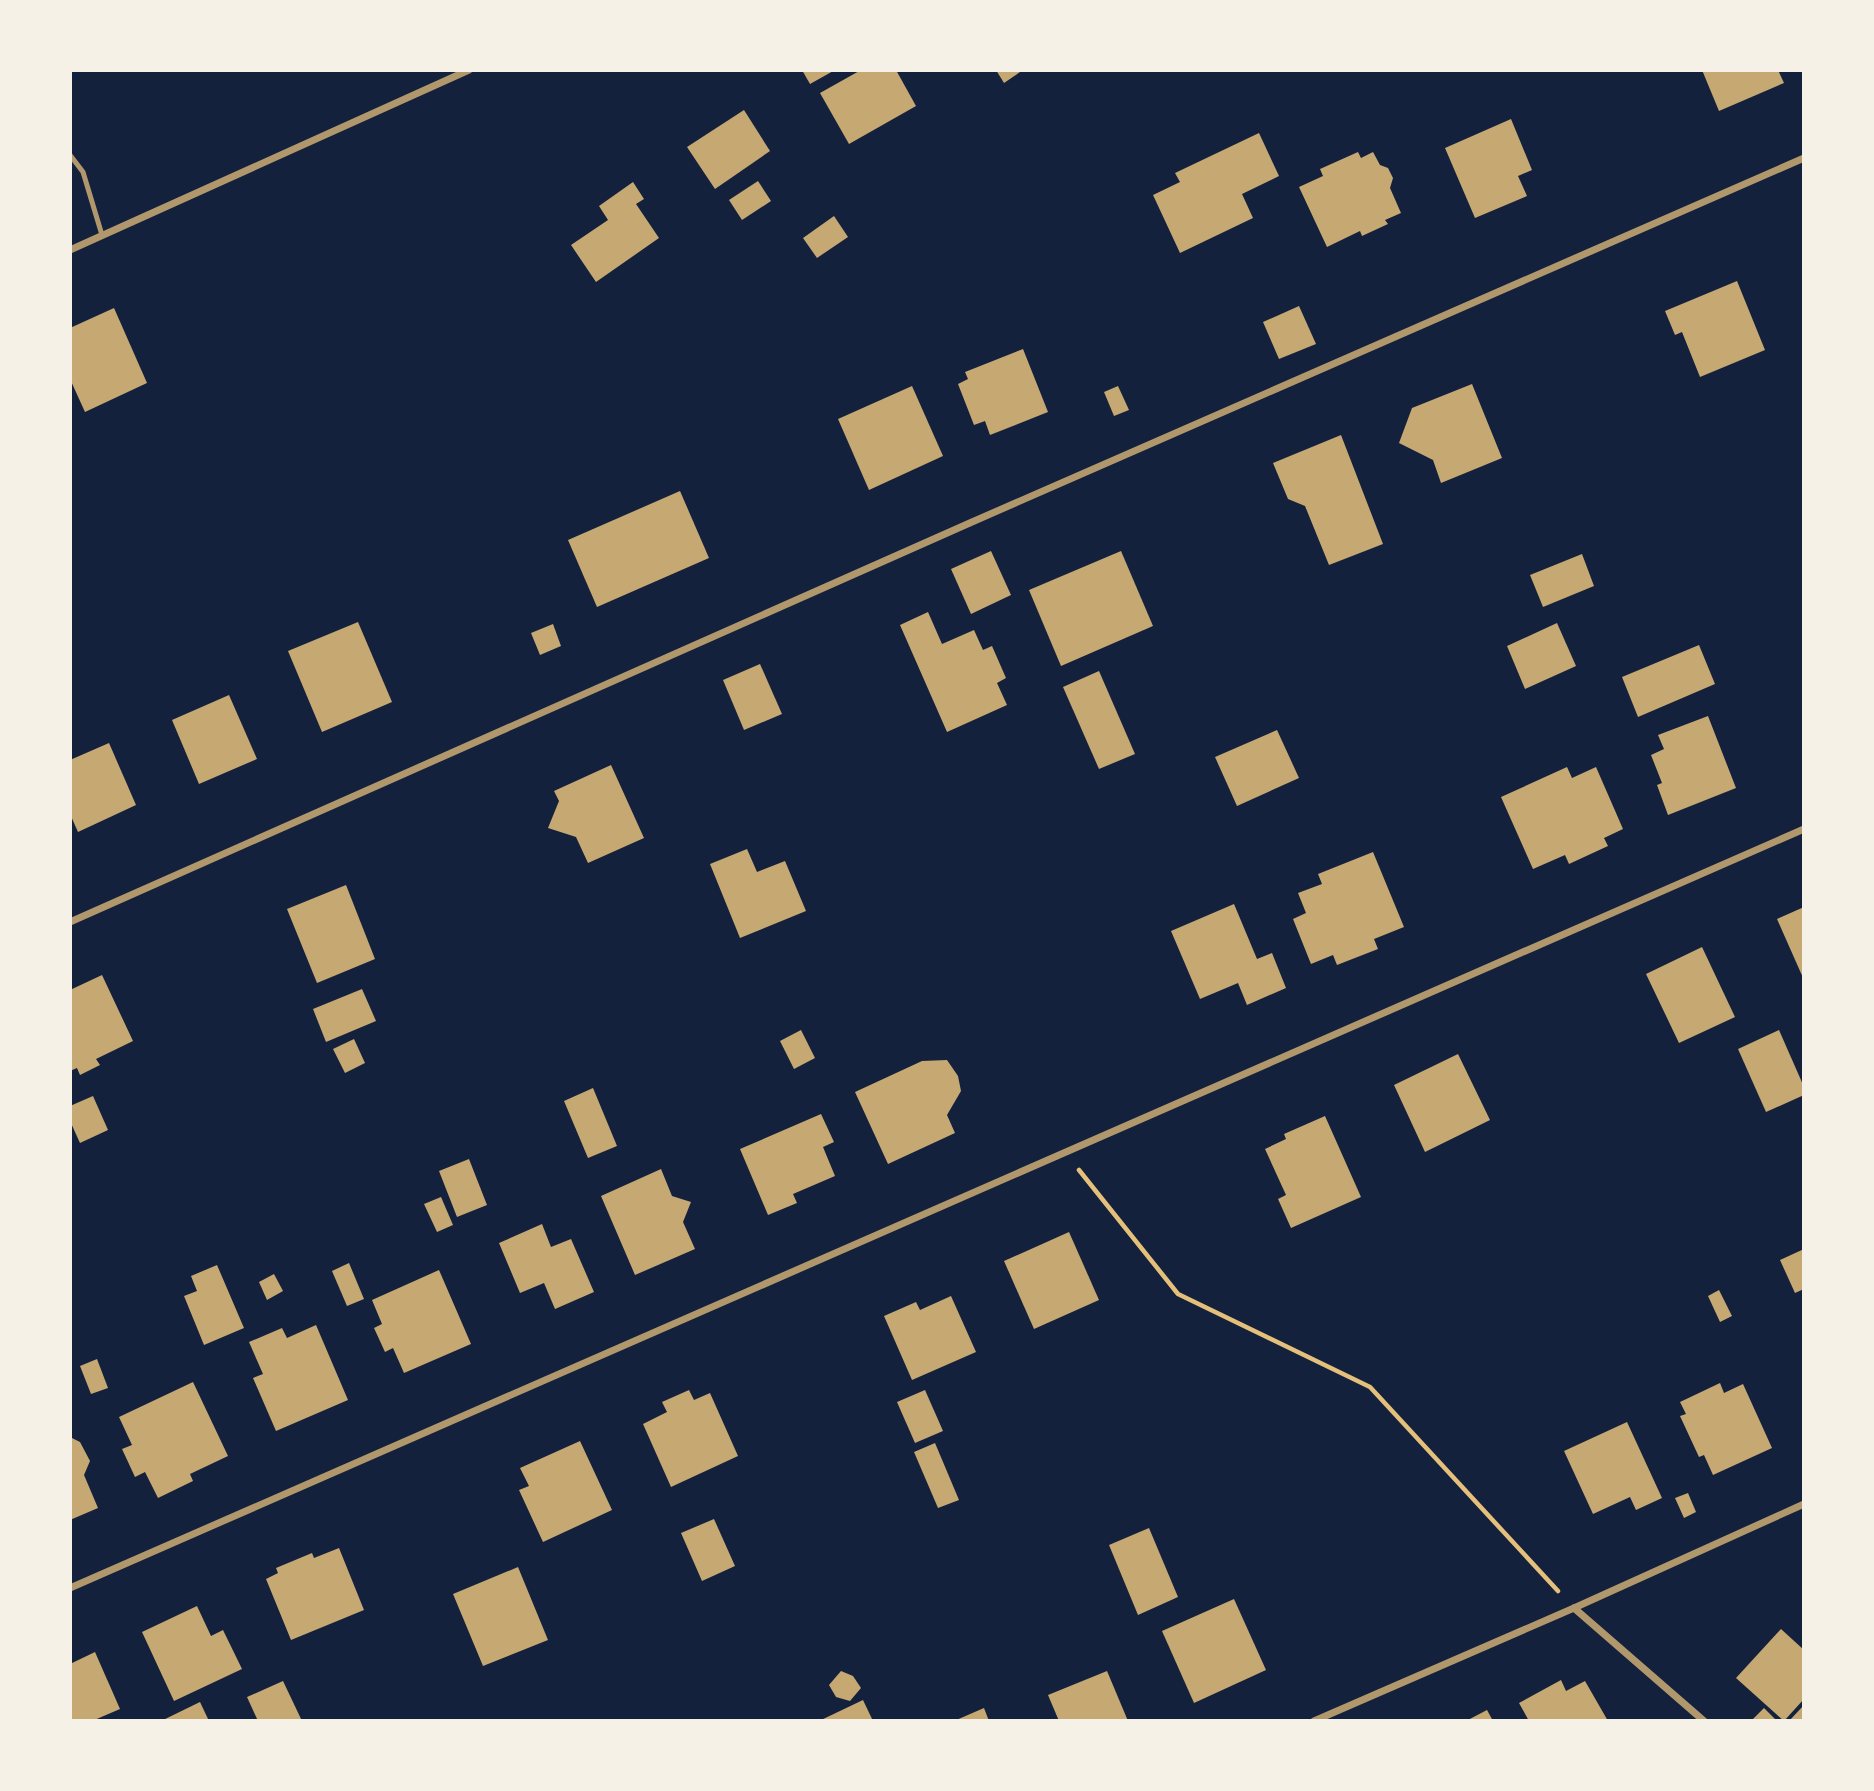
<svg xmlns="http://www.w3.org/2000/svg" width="1874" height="1791" font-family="Lora,serif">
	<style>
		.building { fill: #c6a872 }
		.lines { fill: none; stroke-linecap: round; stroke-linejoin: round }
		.path { stroke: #e5c07b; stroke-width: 4.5 }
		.service { stroke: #b1986c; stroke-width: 5 }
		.minor { stroke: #b1986c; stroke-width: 7 }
	</style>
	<rect width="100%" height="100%" fill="#14213d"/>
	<!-- building -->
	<g class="building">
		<path d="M 802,70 L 835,70 L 810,84 Z"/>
		<path d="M 861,70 L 896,70 L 916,106 L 849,144 L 820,93 Z"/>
		<path d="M 996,70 L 1023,70 L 1004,83 Z"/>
		<path d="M 1702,70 L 1778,70 L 1784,83 L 1719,111 Z"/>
		<path d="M 744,110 L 770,151 L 715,189 L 687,147 Z"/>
		<path d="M 1511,119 L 1532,170 L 1518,176 L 1527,196 L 1475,218 L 1445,148 Z"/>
		<path d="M 1259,133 L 1279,176 L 1242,194 L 1253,218 L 1180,253 L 1153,195 L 1180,182 L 1175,173 Z"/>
		<path d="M 1358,152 L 1361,158 L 1373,152 L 1380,165 L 1388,168 L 1393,178 L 1390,188 L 1401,213 L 1385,220 L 1388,224 L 1362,236 L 1360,231 L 1327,247 L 1299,187 L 1323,176 L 1320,169 Z"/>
		<path d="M 758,181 L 771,201 L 742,220 L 729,200 Z"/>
		<path d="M 633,182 L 644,199 L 636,204 L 659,238 L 596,282 L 571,245 L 608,220 L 599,206 Z"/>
		<path d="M 834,216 L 848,237 L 817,258 L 803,238 Z"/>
		<path d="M 1737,281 L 1765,350 L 1700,377 L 1682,332 L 1675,335 L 1665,311 Z"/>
		<path d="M 1299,306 L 1316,344 L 1279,359 L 1263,322 Z"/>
		<path d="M 114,308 L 147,383 L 85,412 L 70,379 L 70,328 Z"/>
		<path d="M 1023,349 L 1048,412 L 990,435 L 985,421 L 974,425 L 958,384 L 968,379 L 965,372 Z"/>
		<path d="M 1472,384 L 1502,458 L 1441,483 L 1433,460 L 1399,443 L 1412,408 Z"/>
		<path d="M 912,386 L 943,456 L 869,490 L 838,419 Z"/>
		<path d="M 1118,386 L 1129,410 L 1114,416 L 1104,392 Z"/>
		<path d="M 1341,435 L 1383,544 L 1329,565 L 1305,506 L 1288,499 L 1273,463 Z"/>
		<path d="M 680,491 L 709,558 L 597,607 L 568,540 Z"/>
		<path d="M 991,551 L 1011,595 L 971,614 L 951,569 Z"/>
		<path d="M 1121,551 L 1153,626 L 1061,666 L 1029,590 Z"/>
		<path d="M 1582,554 L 1594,586 L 1543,607 L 1530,575 Z"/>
		<path d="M 928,612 L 942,644 L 974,630 L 983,650 L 992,646 L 1006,678 L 997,683 L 1007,705 L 947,732 L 900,625 Z"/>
		<path d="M 358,622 L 392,702 L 322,732 L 288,651 Z"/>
		<path d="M 1557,623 L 1576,666 L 1525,689 L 1507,646 Z"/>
		<path d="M 553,624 L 561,646 L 540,655 L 531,633 Z"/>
		<path d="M 1699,645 L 1715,684 L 1638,717 L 1622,677 Z"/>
		<path d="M 760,664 L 782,714 L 744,730 L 723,680 Z"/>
		<path d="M 1099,671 L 1135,754 L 1099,769 L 1063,687 Z"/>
		<path d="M 229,695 L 257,759 L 199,784 L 172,720 Z"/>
		<path d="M 1708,716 L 1736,788 L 1668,815 L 1657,785 L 1662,783 L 1651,755 L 1664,749 L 1658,735 Z"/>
		<path d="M 1277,730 L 1299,778 L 1237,806 L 1215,757 Z"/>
		<path d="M 109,743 L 136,805 L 78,832 L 70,814 L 70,760 Z"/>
		<path d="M 611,765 L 644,838 L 588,863 L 576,837 L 548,828 L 559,801 L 554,791 Z"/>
		<path d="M 1567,767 L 1572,778 L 1596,767 L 1623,829 L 1604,838 L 1608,846 L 1569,864 L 1565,855 L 1533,869 L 1501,797 Z"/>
		<path d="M 747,849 L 757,872 L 785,861 L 806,911 L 740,938 L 710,864 Z"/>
		<path d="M 1373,852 L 1404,927 L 1374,939 L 1378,949 L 1337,965 L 1333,955 L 1311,964 L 1293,919 L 1306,913 L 1298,893 L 1322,884 L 1318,874 Z"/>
		<path d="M 346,885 L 375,959 L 317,983 L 287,909 Z"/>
		<path d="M 1234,904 L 1257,959 L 1272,953 L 1286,988 L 1247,1005 L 1238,983 L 1200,999 L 1171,931 Z"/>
		<path d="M 1804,907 L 1804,980 L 1777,919 Z"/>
		<path d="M 1702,947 L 1735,1017 L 1679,1043 L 1646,974 Z"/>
		<path d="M 102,975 L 133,1041 L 96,1059 L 100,1065 L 80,1075 L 77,1068 L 70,1071 L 70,990 Z"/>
		<path d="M 362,989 L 376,1021 L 326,1042 L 313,1009 Z"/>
		<path d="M 801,1030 L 815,1058 L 794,1069 L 780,1041 Z"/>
		<path d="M 1779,1030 L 1804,1087 L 1804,1095 L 1766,1112 L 1738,1049 Z"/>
		<path d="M 354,1039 L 365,1063 L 345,1073 L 333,1049 Z"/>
		<path d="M 1458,1054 L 1490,1120 L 1425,1152 L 1394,1085 Z"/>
		<path d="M 947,1060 L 958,1076 L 961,1091 L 947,1115 L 955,1133 L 888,1164 L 855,1092 L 922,1061 Z"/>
		<path d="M 593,1088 L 617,1146 L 588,1158 L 564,1101 Z"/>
		<path d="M 93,1096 L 108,1130 L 80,1143 L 70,1121 L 70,1106 Z"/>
		<path d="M 821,1114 L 834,1142 L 823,1147 L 835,1176 L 793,1194 L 797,1203 L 768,1215 L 740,1149 Z"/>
		<path d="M 1325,1116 L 1361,1197 L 1291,1228 L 1278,1199 L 1286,1195 L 1265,1149 L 1286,1139 L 1284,1134 Z"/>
		<path d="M 469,1159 L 487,1205 L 457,1217 L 439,1171 Z"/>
		<path d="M 661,1169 L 672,1196 L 691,1202 L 683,1222 L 695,1249 L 635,1275 L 601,1196 Z"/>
		<path d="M 441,1197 L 453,1225 L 437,1232 L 424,1204 Z"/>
		<path d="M 542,1224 L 551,1247 L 571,1239 L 594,1292 L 555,1309 L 544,1283 L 520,1293 L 499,1243 Z"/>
		<path d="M 1069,1232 L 1099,1300 L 1034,1329 L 1004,1261 Z"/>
		<path d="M 1804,1249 L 1804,1289 L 1795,1293 L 1780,1260 Z"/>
		<path d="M 349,1263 L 364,1299 L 347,1306 L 332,1271 Z"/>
		<path d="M 217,1265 L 244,1328 L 204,1345 L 184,1296 L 197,1291 L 191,1276 Z"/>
		<path d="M 439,1270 L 471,1344 L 404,1373 L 393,1348 L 385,1352 L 374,1328 L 382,1324 L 372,1300 Z"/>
		<path d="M 274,1274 L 283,1291 L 267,1300 L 259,1282 Z"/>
		<path d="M 1719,1290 L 1732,1316 L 1720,1322 L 1708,1296 Z"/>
		<path d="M 951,1296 L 976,1352 L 912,1380 L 884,1316 L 916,1302 L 920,1310 Z"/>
		<path d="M 316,1325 L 348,1400 L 276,1431 L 253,1378 L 263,1374 L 249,1342 L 282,1328 L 287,1338 Z"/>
		<path d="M 97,1359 L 108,1388 L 91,1394 L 80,1366 Z"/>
		<path d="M 193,1382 L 228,1456 L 190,1474 L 193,1481 L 158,1498 L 145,1472 L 135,1477 L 122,1449 L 132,1445 L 119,1417 Z"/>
		<path d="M 1720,1383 L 1724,1393 L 1743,1384 L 1772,1448 L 1713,1475 L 1704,1455 L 1699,1457 L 1680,1416 L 1686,1414 L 1680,1402 Z"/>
		<path d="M 689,1390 L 694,1400 L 710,1393 L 738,1456 L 671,1487 L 643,1424 L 667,1412 L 662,1402 Z"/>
		<path d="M 925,1390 L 943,1431 L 915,1443 L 897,1402 Z"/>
		<path d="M 1627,1422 L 1662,1498 L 1636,1510 L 1630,1497 L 1593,1514 L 1564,1451 Z"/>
		<path d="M 70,1437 L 80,1442 L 90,1461 L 84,1475 L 98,1508 L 70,1520 Z"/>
		<path d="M 580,1441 L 612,1510 L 543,1542 L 519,1490 L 529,1486 L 520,1468 Z"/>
		<path d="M 935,1443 L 959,1500 L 938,1508 L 914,1452 Z"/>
		<path d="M 1688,1493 L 1696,1512 L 1684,1518 L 1675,1498 Z"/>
		<path d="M 714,1519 L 735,1566 L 702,1581 L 681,1533 Z"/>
		<path d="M 1149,1528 L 1178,1597 L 1138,1615 L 1109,1545 Z"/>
		<path d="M 339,1548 L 364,1610 L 291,1640 L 266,1579 L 278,1573 L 276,1568 L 312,1553 L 314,1558 Z"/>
		<path d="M 518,1567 L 548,1640 L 483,1666 L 453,1594 Z"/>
		<path d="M 1234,1599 L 1266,1670 L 1194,1703 L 1162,1631 Z"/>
		<path d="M 197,1606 L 211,1636 L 223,1630 L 242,1669 L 174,1701 L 142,1632 Z"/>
		<path d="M 1781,1629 L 1804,1650 L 1804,1699 L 1784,1721 L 1736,1678 Z"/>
		<path d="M 95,1652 L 120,1709 L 92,1721 L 70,1721 L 70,1664 Z"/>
		<path d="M 841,1671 L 853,1676 L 861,1688 L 850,1701 L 836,1697 L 829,1685 Z"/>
		<path d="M 1107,1671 L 1128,1721 L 1059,1721 L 1048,1695 Z"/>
		<path d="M 1561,1680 L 1566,1691 L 1585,1681 L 1608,1721 L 1529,1721 L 1519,1703 Z"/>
		<path d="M 283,1681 L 302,1721 L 258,1721 L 247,1697 Z"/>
		<path d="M 863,1700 L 873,1721 L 819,1721 Z"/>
		<path d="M 200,1702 L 209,1721 L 161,1721 Z"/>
		<path d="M 1804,1705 L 1804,1721 L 1789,1721 Z"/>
		<path d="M 984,1708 L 989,1721 L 954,1721 Z"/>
		<path d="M 1764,1708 L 1777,1721 L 1751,1721 Z"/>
		<path d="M 1487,1710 L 1493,1721 L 1466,1721 Z"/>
	</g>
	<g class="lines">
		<!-- path -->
		<path class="path" d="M 1079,1170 L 1178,1294 L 1370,1387 L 1558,1591"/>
		<!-- service -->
		<path class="service" d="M 70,155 L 83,172 L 102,235"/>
		<!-- minor -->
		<g class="minor">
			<path d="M 70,250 L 469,70"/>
			<path d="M 70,922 L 972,522 L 1804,158"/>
			<path d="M 70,1588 L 1804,829"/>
			<path d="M 1574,1608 L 1704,1721"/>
			<path d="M 1314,1721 L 1574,1608 L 1804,1504"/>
		</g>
	</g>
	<!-- border -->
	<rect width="1874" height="1791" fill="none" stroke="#f6f1e7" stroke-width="144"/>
</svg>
